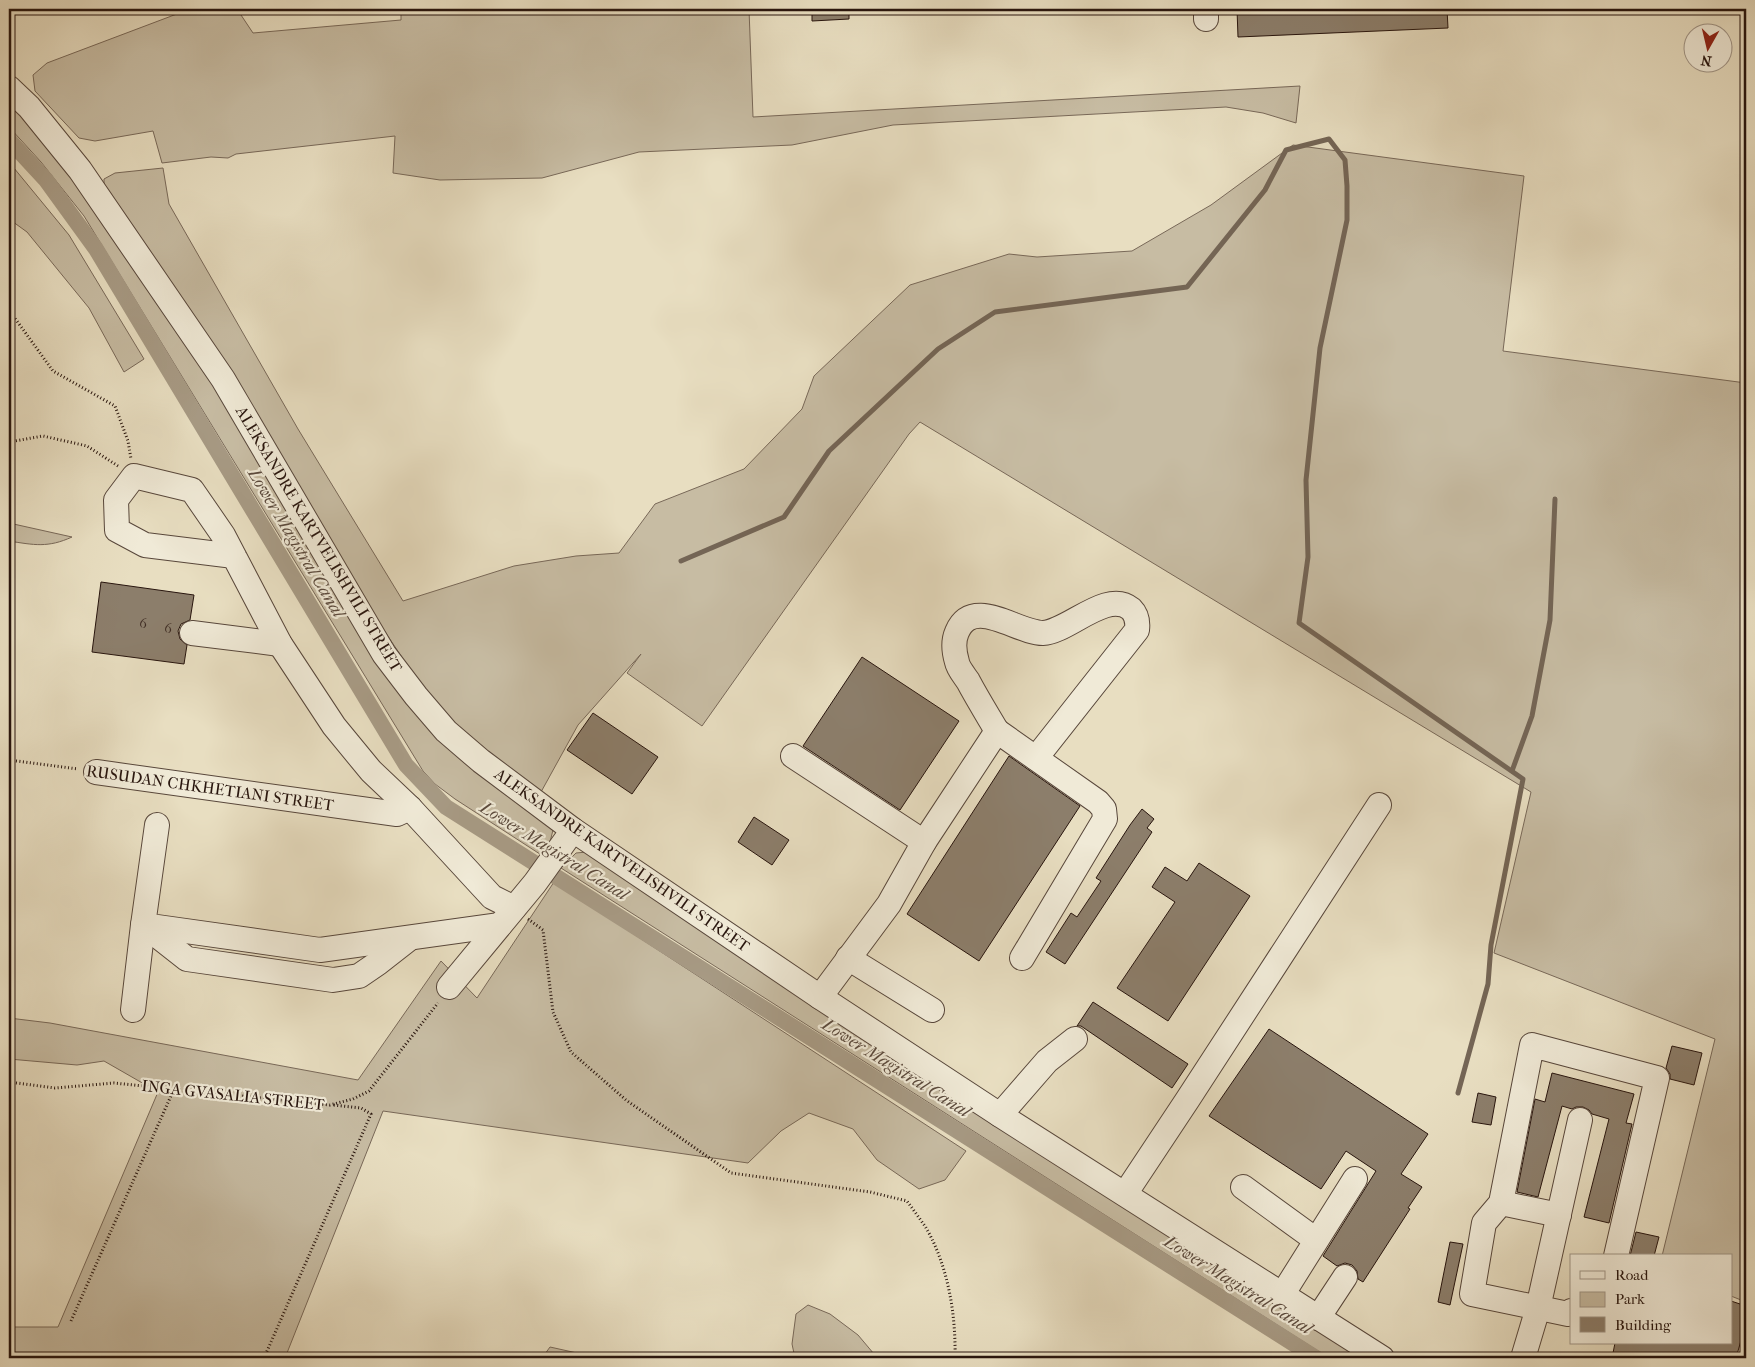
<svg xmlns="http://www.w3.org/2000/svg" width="1755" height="1367" font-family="'IM FELL French Canon',serif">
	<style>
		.green { fill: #c7bca3; stroke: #786858 }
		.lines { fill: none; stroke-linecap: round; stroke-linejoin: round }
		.stream { stroke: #746555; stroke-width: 5 }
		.canal { stroke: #a79a84; stroke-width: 16 }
		.building { fill: #8c7e6b; stroke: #28150e }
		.minor-casing { stroke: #58473b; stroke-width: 26 }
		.path { stroke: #28150e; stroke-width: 3; stroke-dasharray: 1 2.5; stroke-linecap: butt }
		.minor { stroke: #f0ead7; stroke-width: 24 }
		.labels { text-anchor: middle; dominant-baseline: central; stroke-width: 4.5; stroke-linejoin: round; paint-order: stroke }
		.number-label { font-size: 14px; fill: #412f25 }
		.street-label { font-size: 16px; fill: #28150e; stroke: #f0ead7 }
		.water-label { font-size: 18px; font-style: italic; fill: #5b4a3d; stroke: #f0ead7 }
	</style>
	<rect width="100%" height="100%" fill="#e8dec1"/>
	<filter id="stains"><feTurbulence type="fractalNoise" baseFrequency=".004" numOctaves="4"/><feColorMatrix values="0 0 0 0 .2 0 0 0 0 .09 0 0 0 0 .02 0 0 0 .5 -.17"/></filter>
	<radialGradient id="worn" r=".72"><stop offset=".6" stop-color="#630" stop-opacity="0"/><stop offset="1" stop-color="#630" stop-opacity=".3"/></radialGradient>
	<!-- green -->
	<g class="green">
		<path d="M 190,9 L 237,9 L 253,33 L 401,20 L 401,9 L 749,9 L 753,117 L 1300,86 L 1296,123 L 1263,113 L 1226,107 L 893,125 L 792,145 L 639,152 L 542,178 L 440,180 L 393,173 L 395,136 L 236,154 L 228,158 L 211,157 L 162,163 L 153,131 L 95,141 L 79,138 L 35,91 L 33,75 L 47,63 Z"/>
		<path d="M 9,97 L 58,151 L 221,393 L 356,617 L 513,799 L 553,830 L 546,858 L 455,799 L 435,784 L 423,771 L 84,216 L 41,162 L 9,127 Z"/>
		<path d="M 1293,145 L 1524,176 L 1503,351 L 1746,383 L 1746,1302 L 1731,1296 L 1731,1256 L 1662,1256 L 1715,1039 L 1494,953 L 1531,792 L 920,422 L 909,434 L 702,726 L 627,673 L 641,654 L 578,725 L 541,792 L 466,739 L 413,674 L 372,612 L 104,185 L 104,179 L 115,173 L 163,168 L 169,204 L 298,429 L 403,601 L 514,566 L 576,556 L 619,553 L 655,504 L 744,469 L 802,409 L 814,376 L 910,285 L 1009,254 L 1037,257 L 1132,251 L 1211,205 Z"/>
		<path d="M 9,162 L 69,235 L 144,359 L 124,372 L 89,308 L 27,232 L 9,219 Z"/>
		<path d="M 9,523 L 72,537 C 48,548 34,545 9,541 Z"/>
		<path d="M 587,852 L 1350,1350 L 1360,1358 L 1329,1358 L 561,868 L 576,853 Z"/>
		<path d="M 554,882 L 966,1151 L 945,1180 L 919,1189 L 877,1160 L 853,1129 L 809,1113 L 781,1131 L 748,1163 L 383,1111 L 285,1358 L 9,1358 L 9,1327 L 58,1327 L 158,1092 L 104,1061 L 77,1065 L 9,1059 L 9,1018 L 50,1023 L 358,1080 L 441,961 L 477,998 Z"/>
		<path d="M 808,1305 L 830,1314 L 858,1335 L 874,1354 L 871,1358 L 795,1358 L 792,1344 L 796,1314 Z"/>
		<path d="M 550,1347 L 577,1353 L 578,1358 L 542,1358 Z"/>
	</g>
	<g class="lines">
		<!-- stream -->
		<g class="stream">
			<path d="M 681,561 L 784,517 L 829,451 L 938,349 L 995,312 L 1187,287 L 1265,190 L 1286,150 L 1329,139 L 1345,160 L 1347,186 L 1347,220 L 1320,348 L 1306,480 L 1308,557 L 1299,623 L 1523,779 L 1491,945 L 1488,984 L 1458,1093"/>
			<path d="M 1512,771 L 1532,716 L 1550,620 L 1555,499"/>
		</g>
		<!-- canal -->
		<path class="canal" d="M 9,140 L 46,180 L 96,249 L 406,765 L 446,807 L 1316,1358"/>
	</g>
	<!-- building -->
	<g class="building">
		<path d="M 812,9 L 849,9 L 849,19 L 812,21 Z"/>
		<path d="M 1237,9 L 1447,9 L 1448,28 L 1238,37 Z"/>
		<path d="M 101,582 L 194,595 L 190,620 L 181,624 L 178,631 L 180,639 L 187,645 L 184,664 L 92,652 Z"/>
		<path d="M 862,657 L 959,721 L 900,810 L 803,746 Z"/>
		<path d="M 593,713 L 658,757 L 632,794 L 567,750 Z"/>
		<path d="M 1009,756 L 1080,806 L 979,961 L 907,914 Z"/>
		<path d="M 1142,809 L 1154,819 L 1147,828 L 1152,832 L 1065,964 L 1046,952 L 1071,913 L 1077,917 L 1101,881 L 1096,878 L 1130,825 Z"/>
		<path d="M 754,817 L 789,840 L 772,865 L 738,842 Z"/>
		<path d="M 1199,863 L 1250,896 L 1168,1021 L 1117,988 L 1175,902 L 1152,887 L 1165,867 L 1187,881 Z"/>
		<path d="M 1093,1002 L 1188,1064 L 1172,1088 L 1081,1026 L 1077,1026 Z"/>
		<path d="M 1269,1029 L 1428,1134 L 1401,1174 L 1422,1187 L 1408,1208 L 1410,1209 L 1363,1282 L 1358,1279 L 1357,1271 L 1352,1265 L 1345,1263 L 1337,1266 L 1323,1256 L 1376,1171 L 1346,1151 L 1321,1189 L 1209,1116 Z"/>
		<path d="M 1672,1046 L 1702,1053 L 1694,1085 L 1670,1079 L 1670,1074 L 1666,1068 Z"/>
		<path d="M 1552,1073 L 1634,1094 L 1626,1123 L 1632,1124 L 1609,1223 L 1584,1217 L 1609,1119 L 1592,1114 L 1589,1110 L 1583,1107 L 1576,1107 L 1572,1109 L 1562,1106 L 1538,1197 L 1517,1192 L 1535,1099 L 1545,1102 Z"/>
		<path d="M 1478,1093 L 1496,1097 L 1491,1125 L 1472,1122 Z"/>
		<path d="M 1636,1232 L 1659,1237 L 1654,1256 L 1630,1256 Z"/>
		<path d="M 1450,1242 L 1463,1244 L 1450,1305 L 1438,1302 Z"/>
		<path d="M 1731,1301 L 1746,1306 L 1746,1323 L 1736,1358 L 1612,1358 L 1615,1343 L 1731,1343 Z"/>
	</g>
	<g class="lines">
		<!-- minor casing -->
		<g class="minor-casing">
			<g id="minor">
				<path d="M 1206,9 L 1206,19"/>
				<path d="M 9,88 L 29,107 L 80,170 L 223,379 L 384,654 L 416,696 L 446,731 L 481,761 L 573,830 L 820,997 L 1000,1115 L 1382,1358"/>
				<path d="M 234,556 L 145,545 L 117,530 L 116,500 L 134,476 L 192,490 L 223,535 L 280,644 L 334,726 L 371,771 L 410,808 L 492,897 L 514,908"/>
				<path d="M 192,633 L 280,644"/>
				<path d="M 997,731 C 987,714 977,698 968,681 C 964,675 958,668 957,662 C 954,652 953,641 957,632 C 973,595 1017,633 1043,633 C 1068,632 1107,589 1131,609 C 1137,615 1138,622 1137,630 L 1036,758"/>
				<path d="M 793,756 L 924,842"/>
				<path d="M 96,772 L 397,814 L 410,808"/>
				<path d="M 157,825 L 143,925 L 320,950 L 500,925"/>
				<path d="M 145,926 L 187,959 L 333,980 L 359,976 L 378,963 L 410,938"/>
				<path d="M 848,958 L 932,1010"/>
				<path d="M 449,987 L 535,883 L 573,830"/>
				<path d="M 820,997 L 889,904 L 924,842 L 997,731 L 1098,802 L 1104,809 L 1105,819 L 1022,958"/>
				<path d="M 133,1010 L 143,925"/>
				<path d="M 1000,1115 L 1047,1061 L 1075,1039"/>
				<path d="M 1243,1187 L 1316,1240"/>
				<path d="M 1125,1194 L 1188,1099 L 1379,805"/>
				<path d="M 1501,1203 L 1559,1215"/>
				<path d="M 1282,1295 L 1355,1179"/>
				<path d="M 1571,1311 L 1568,1314 L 1472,1294 L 1484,1223 L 1501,1203 L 1532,1045 L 1657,1078 L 1616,1256"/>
				<path d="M 1318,1318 L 1345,1277"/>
				<path d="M 1523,1358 L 1538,1308 L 1580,1120"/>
			</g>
		</g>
		<!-- path -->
		<g class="path">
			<path d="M 9,310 L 53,371 L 115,406 L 128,441 L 131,459"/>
			<path d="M 9,442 L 43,436 L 87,446 L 118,466"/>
			<path d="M 9,760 L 78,769"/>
			<path d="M 528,919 L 543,930 L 553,1012 L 571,1052 L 626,1100 L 731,1173 L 870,1192 L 907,1201 C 913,1209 919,1218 925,1226 C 948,1265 956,1314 955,1358"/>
			<path d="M 9,1082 L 55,1088 L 114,1083 L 330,1105 L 353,1099 L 369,1091 L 438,1003"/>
			<path d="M 71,1321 L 174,1089"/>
			<path d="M 264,1358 L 371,1114 L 361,1108 L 333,1105"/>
		</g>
		<!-- minor -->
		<use href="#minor" class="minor"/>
	</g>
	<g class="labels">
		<!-- number labels -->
		<g class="number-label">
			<text x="143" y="623">6</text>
			<text x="168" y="628">6</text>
		</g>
		<!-- street labels -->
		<g class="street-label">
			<text transform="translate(319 539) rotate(59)">ALEKSANDRE KARTVELISHVILI STREET</text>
			<text transform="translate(210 788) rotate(8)">RUSUDAN CHKHETIANI STREET</text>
			<text transform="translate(622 860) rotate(35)">ALEKSANDRE KARTVELISHVILI STREET</text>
			<text transform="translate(233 1095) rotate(6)">INGA GVASALIA STREET</text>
		</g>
		<!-- water labels -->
		<g class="water-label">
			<text transform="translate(296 543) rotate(59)">Lower Magistral Canal</text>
			<text transform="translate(554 851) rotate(32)">Lower Magistral Canal</text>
			<text transform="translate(896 1068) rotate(32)">Lower Magistral Canal</text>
			<text transform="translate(1238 1285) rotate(32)">Lower Magistral Canal</text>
		</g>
	</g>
	<!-- margin -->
	<rect width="1755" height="1367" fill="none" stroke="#e8dec1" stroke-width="30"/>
	<rect x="10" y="10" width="1735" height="1347" fill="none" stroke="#28150e" stroke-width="2.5"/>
	<rect x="15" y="15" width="1725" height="1337" fill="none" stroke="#28150e"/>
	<!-- legend -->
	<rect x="1570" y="1254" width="162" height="90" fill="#f0ead7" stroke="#a09587"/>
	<rect x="1580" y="1271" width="25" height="8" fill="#f0ead7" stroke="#a09587"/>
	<text x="1615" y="1280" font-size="15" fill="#28150e">Road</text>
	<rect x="1580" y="1292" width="25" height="15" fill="#c7bca3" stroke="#a09587"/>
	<text x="1615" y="1304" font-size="15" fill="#28150e">Park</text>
	<rect x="1580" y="1317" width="25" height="15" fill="#8c7e6b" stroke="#a09587"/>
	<text x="1615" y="1330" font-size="15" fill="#28150e">Building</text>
	<!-- north arrow -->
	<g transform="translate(1708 48) rotate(188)"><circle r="24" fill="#f0ead7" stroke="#a09587"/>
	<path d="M0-4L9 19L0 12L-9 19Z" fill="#8f2418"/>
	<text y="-8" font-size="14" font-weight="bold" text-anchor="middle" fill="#28150e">N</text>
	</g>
	<rect width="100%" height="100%" filter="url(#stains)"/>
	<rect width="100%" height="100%" fill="url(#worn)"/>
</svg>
